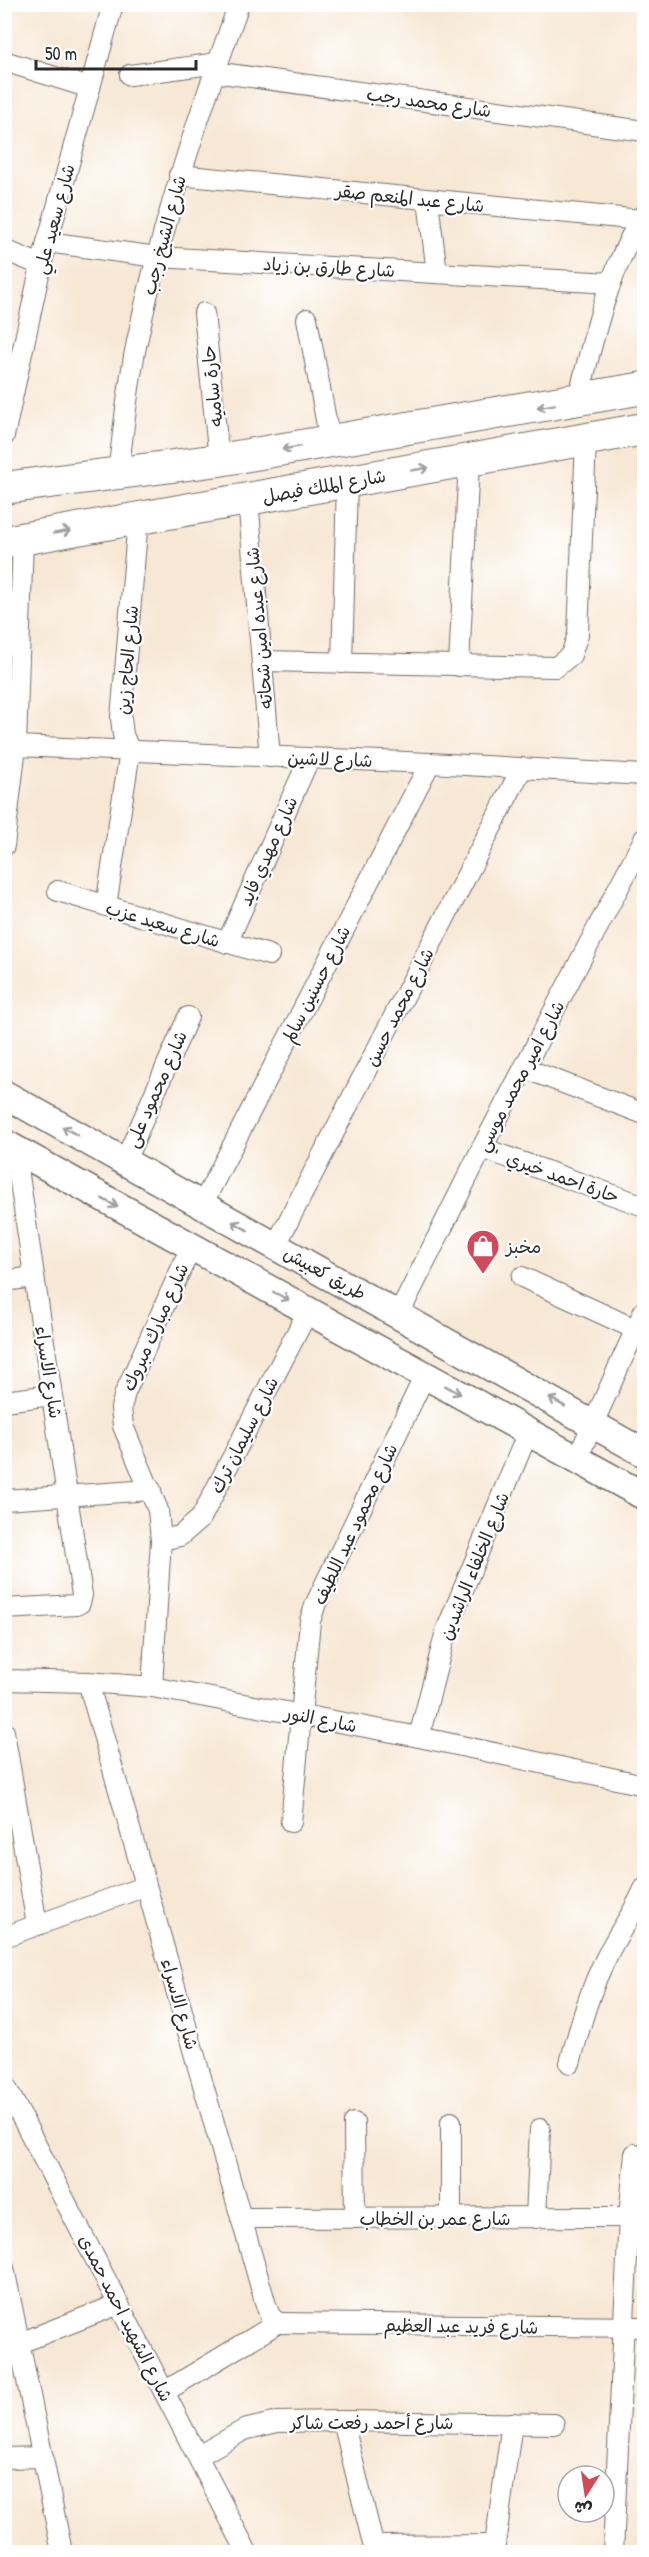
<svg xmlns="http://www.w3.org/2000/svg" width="649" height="2557" font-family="'Patrick Hand','Playpen Sans Arabic',sans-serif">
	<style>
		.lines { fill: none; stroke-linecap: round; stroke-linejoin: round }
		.street-casing { stroke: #726d66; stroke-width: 22 }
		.secondary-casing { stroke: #726d66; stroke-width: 30 }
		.primary-casing { stroke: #726d66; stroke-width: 34 }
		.street { stroke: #fff; stroke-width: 20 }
		.secondary { stroke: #fff; stroke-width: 27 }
		.primary { stroke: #fff; stroke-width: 32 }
		.oneway { stroke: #a0a0a0 }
		.labels { text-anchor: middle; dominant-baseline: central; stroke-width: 4.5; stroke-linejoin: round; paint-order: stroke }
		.street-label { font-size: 18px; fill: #2b2b2b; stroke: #fff }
		.poi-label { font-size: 18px; fill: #2b2b2b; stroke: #fff; text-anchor: start }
	</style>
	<rect width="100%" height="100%" fill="#fff"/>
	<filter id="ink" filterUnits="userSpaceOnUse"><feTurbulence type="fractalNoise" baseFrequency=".0167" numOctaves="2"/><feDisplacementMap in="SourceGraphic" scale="12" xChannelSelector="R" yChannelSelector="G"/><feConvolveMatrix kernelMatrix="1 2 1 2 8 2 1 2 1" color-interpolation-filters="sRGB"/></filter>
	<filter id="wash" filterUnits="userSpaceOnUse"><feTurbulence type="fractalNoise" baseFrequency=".008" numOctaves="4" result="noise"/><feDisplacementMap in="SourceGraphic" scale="24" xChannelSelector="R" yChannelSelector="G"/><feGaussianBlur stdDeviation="1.35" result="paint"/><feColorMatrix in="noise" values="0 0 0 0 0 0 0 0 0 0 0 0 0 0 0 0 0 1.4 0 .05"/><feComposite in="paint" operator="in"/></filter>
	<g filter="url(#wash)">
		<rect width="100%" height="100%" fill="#f7e8d5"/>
	</g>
	<g filter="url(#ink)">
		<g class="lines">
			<!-- street casing -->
			<g class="street-casing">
				<g id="street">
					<path d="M 4,61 L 90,88"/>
					<path d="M 214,72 L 644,131"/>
					<path d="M 130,75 L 218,63"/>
					<path d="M 179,175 L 641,220"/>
					<path d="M 428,200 L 437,273"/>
					<path d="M 47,242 L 157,257 L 611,283"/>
					<path d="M 4,250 L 41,265"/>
					<path d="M 204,313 L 219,460"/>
					<path d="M 307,319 L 330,441"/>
					<path d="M 578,400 C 593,338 609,269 644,214"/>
					<path d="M 4,436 L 41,265 L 113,4"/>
					<path d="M 118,473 C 124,428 128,381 138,337 C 162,223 199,114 239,4"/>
					<path d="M 248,499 L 270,757"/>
					<path d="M 262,661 L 556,667 L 571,655 L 578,634 L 586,440"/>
					<path d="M 342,663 L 347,482"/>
					<path d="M 459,666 L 469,460"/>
					<path d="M 16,746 L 430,763 L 644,775"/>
					<path d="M 4,846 L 16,746 L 23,539"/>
					<path d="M 58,891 L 269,955"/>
					<path d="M 106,906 L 130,751 L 123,735 L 121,718 L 138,519"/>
					<path d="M 227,943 L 309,759"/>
					<path d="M 524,1068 L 644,1114"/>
					<path d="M 482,1148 L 644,1206"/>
					<path d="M 125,1161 L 188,1017"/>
					<path d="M 202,1205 L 430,763"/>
					<path d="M 276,1245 L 522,768"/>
					<path d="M 522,1277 L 635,1329"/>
					<path d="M 4,1281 L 34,1277"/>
					<path d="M 399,1314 L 482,1148 L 644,839"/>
					<path d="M 4,1401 L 52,1395"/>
					<path d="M 577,1459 L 644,1311"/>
					<path d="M 4,1500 L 151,1490"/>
					<path d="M 161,1540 L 180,1536 L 201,1518 L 308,1311"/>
					<path d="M 4,1609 L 76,1605 L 80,1603 L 82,1595 L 15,1149"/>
					<path d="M 4,1680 L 88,1682 L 152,1687 L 419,1737 L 635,1783"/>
					<path d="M 88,1682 L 266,2305 L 270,2316 L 278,2323"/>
					<path d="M 152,1687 L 161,1540 L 158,1510 L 123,1426 L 121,1408 L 125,1393 L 191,1247"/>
					<path d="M 4,1732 L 37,1925"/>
					<path d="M 419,1737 L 446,1631 L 528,1432"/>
					<path d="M 291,1822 L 310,1621 L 316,1603 L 425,1375"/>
					<path d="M 4,1937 L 146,1886"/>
					<path d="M 570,2063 C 580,2026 590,1988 608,1954 C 619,1931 634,1913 644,1889"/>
					<path d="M 4,2083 L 247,2552"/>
					<path d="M 451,2122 L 451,2218"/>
					<path d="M 354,2123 L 355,2218"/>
					<path d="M 241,2218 L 629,2217"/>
					<path d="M 536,2218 L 540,2129"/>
					<path d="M 4,2268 L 62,2552"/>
					<path d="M 278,2323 L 644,2327"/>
					<path d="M 20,2343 L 119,2304"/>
					<path d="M 164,2392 L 278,2323"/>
					<path d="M 343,2421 L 375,2552"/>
					<path d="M 198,2456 L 244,2430 L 277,2422 L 343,2421 L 554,2424"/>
					<path d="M 4,2458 L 43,2457"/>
					<path d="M 374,2546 L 495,2545"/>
					<path d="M 494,2552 L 512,2423"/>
					<path d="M 613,2552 L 629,2217 L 635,2154"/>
				</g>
			</g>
			<!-- secondary casing -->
			<g class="secondary-casing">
				<g id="secondary">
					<path d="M 4,1094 L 644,1453"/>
					<path d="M 4,1143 L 644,1496"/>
				</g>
			</g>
			<!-- primary casing -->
			<g class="primary-casing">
				<g id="primary">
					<path d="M 4,488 L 219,460 L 644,388"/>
					<path d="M 4,542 L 644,429"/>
				</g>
			</g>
			<!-- street -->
			<use href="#street" class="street"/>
			<!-- secondary -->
			<use href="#secondary" class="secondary"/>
			<!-- primary -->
			<use href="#primary" class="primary"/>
		</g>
		<!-- one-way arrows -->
		<defs><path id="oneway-shaft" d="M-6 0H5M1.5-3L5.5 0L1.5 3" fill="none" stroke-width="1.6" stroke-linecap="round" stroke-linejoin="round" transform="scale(1.5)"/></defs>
		<g class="oneway">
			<use href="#oneway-shaft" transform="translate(546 406) rotate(170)"/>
			<use href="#oneway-shaft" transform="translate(291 448) rotate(170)"/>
			<use href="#oneway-shaft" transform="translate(420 469) rotate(-10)"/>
			<use href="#oneway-shaft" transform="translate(62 532) rotate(-10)"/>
			<use href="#oneway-shaft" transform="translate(70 1131) rotate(-151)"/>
			<use href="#oneway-shaft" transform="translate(110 1203) rotate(29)"/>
			<use href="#oneway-shaft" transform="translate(240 1226) rotate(-151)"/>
			<use href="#oneway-shaft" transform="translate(281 1296) rotate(28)"/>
			<use href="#oneway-shaft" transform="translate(453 1390) rotate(29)"/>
			<use href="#oneway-shaft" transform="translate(557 1402) rotate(-151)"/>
		</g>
	</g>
	<!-- icons -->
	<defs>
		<g id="shop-pin" transform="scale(1.725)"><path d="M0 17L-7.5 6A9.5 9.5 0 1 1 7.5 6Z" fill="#d1495b" stroke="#fff"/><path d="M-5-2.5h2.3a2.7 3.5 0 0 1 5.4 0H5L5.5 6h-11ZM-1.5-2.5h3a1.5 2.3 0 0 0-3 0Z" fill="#fff"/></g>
	</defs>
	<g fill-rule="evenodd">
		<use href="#shop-pin" x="483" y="1246"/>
	</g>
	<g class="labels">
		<!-- street labels -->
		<g class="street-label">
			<text transform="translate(429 102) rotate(8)">شارع محمد رجب</text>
			<text transform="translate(410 198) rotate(6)">شارع عبد المنعم صقر</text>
			<text transform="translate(54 219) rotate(-75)">شارع سعيد علي</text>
			<text transform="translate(164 235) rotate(-75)">شارع الشيخ رجب</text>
			<text transform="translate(329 267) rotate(3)">شارع طارق بن زياد</text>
			<text transform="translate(212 386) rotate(-96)">حارة ساميه</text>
			<text transform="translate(324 486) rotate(-10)">شارع الملك فيصل</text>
			<text transform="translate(259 628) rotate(-95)">شارع عبده امين شحاته</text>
			<text transform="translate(127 660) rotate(-85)">شارع الحاج زين</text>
			<text transform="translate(330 759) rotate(2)">شارع لاشين</text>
			<text transform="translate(268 851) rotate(-66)">شارع مهدي فايد</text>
			<text transform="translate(163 924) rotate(17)">شارع سعيد عزب</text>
			<text transform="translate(316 984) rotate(-63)">شارع حسنين سالم</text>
			<text transform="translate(399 1007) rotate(-63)">شارع محمد حسن</text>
			<text transform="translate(520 1076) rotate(-62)">شارع امير محمد موسي</text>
			<text transform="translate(156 1089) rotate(-66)">شارع محمود على</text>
			<text transform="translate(563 1177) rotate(20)">حارة احمد خيري</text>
			<text transform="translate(325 1273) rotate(29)">طريق كعبيش</text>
			<text transform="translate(155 1327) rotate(-66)">شارع مبارك مبروك</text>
			<text transform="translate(49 1372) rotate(81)">شارع الاسراء</text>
			<text transform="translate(244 1435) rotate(-63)">شارع سليمان ترك</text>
			<text transform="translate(355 1524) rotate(-65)">شارع محمود عبد اللطيف</text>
			<text transform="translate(474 1566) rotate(-68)">شارع الخلفاء الراشدين</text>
			<text transform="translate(321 1719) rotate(11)">شارع النور</text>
			<text transform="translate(180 2004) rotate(74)">شارع الاسراء</text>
			<text x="435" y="2218">شارع عمر بن الخطاب</text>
			<text transform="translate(126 2318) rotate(63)">شارع الشهيد احمد حمدى</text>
			<text transform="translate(461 2326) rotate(1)">شارع فريد عبد العظيم</text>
			<text x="372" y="2422">شارع أحمد رفعت شاكر</text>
		</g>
		<!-- poi labels -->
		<g class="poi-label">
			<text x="506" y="1246">مخبز</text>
		</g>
	</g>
	<!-- margin -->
	<rect width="649" height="2557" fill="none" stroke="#fff" stroke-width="24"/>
	<!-- north arrow -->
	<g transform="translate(586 2494) rotate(192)"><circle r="28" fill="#ffffff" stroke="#aaaaaa" stroke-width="1.5"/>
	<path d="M0-4.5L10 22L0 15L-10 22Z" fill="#d1495b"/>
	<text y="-9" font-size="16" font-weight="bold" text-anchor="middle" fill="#2b2b2b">ش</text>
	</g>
	<!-- scale -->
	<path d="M36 60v9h160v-9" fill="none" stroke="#2b2b2b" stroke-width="3"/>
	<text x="45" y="60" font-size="18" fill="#2b2b2b" stroke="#ffffff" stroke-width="4.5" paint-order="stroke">50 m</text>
</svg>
